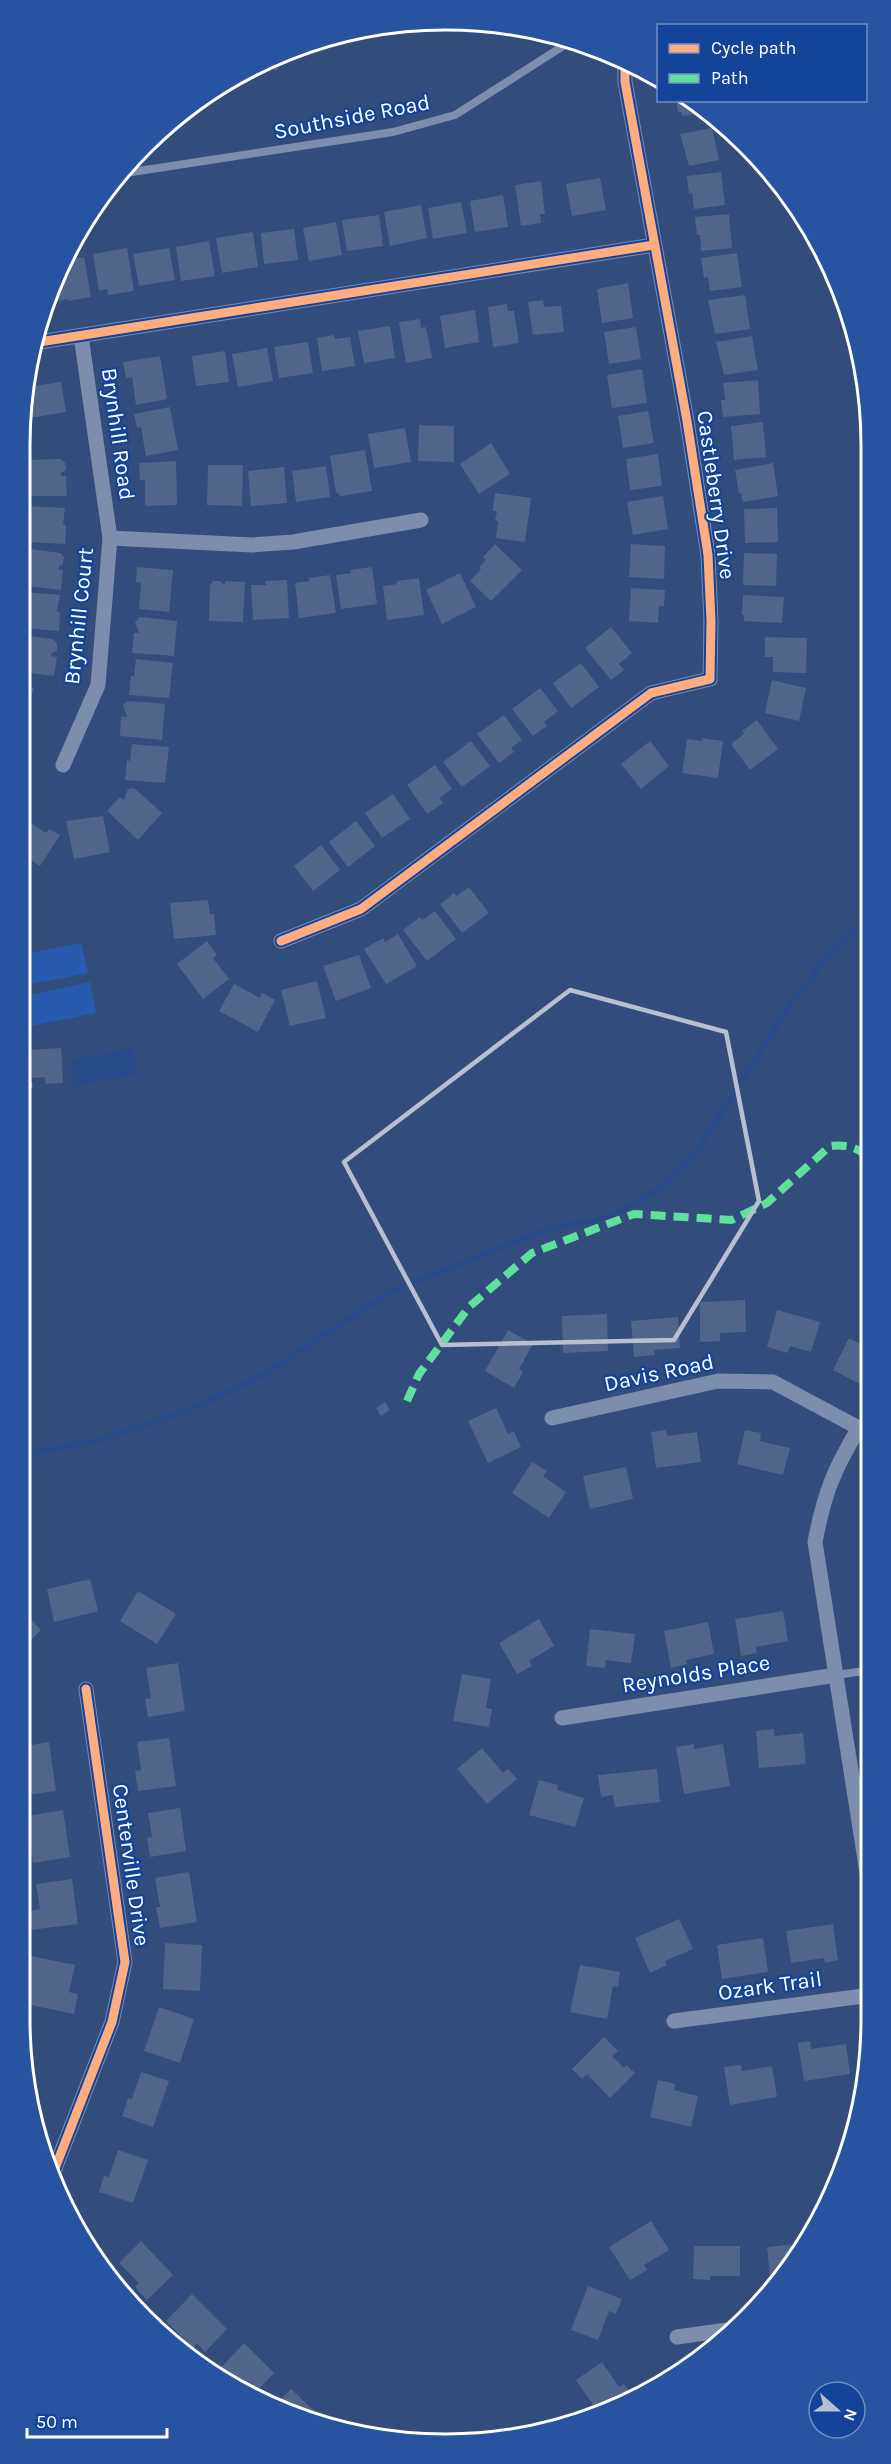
<svg xmlns="http://www.w3.org/2000/svg" width="891" height="2464" font-family="Karla,sans-serif">
	<style>
		.green { fill: #285baf }
		.water { fill: #284b8a }
		.lines { fill: none; stroke-linecap: round; stroke-linejoin: round }
		.stream { stroke: #284b8a; stroke-width: 5 }
		.building { fill: #50658a }
		.lane { stroke: #7d8dad; stroke-width: 8 }
		.street { stroke: #7d8dad; stroke-width: 15 }
		.quiet { stroke: #60e19b; stroke-width: 8; stroke-dasharray: 15 8; stroke-linecap: butt }
		.cycleway-casing { stroke: #144499; stroke-width: 13 }
		.cycleway { stroke: #ffac80; stroke-width: 9 }
		.marked { fill: none; stroke: #b7c0d1; stroke-width: 4.5; stroke-linejoin: round }
		.labels { text-anchor: middle; dominant-baseline: central; stroke-width: 4.5; stroke-linejoin: round; paint-order: stroke }
		.street-label { font-size: 22px; fill: #fff; stroke: #144499 }
		.rim { fill: none; stroke: #fff; stroke-width: 3 }
	</style>
	<rect width="100%" height="100%" fill="#324c7b"/>
	<!-- green -->
	<g class="green">
		<path d="M 81,943 L 88,973 L 23,986 L 20,955 Z"/>
		<path d="M 90,982 L 96,1013 L 31,1026 L 25,996 Z"/>
	</g>
	<!-- water -->
	<path class="water" d="M 132,1048 L 137,1074 L 75,1086 L 70,1061 Z"/>
	<g class="lines">
		<!-- stream -->
		<path class="stream" d="M 20,1455 L 100,1440 L 190,1410 L 265,1374 L 390,1292 L 550,1228 L 609,1218 L 665,1185 L 695,1154 L 788,1008 L 831,952 L 869,917"/>
	</g>
	<!-- building -->
	<g class="building">
		<path d="M 288,51 L 276,71 L 263,63 L 274,58 Z"/>
		<path d="M 676,100 L 693,100 L 706,113 L 682,116 L 681,112 L 678,112 Z"/>
		<path d="M 712,128 L 719,160 L 689,166 L 680,134 Z"/>
		<path d="M 721,172 L 725,205 L 694,209 L 692,193 L 689,194 L 687,176 Z"/>
		<path d="M 600,178 L 606,210 L 572,216 L 566,184 Z"/>
		<path d="M 541,181 L 545,214 L 540,214 L 541,223 L 521,226 L 515,185 Z"/>
		<path d="M 503,195 L 508,227 L 475,232 L 470,201 Z"/>
		<path d="M 461,202 L 467,233 L 433,239 L 428,208 Z"/>
		<path d="M 421,205 L 427,238 L 390,246 L 384,212 Z"/>
		<path d="M 729,214 L 732,248 L 701,251 L 700,235 L 697,235 L 695,217 Z"/>
		<path d="M 379,215 L 383,246 L 347,251 L 342,220 Z"/>
		<path d="M 336,222 L 342,255 L 309,261 L 303,228 Z"/>
		<path d="M 294,229 L 298,260 L 264,264 L 261,233 Z"/>
		<path d="M 253,232 L 258,267 L 222,273 L 216,238 Z"/>
		<path d="M 209,241 L 215,276 L 181,281 L 176,247 Z"/>
		<path d="M 127,248 L 134,291 L 108,295 L 107,289 L 99,291 L 93,254 Z"/>
		<path d="M 169,248 L 175,280 L 139,286 L 133,254 Z"/>
		<path d="M 737,253 L 742,287 L 710,291 L 708,277 L 704,278 L 701,258 Z"/>
		<path d="M 84,257 L 91,297 L 68,301 L 67,299 L 60,301 L 54,298 L 52,286 L 62,261 Z"/>
		<path d="M 628,283 L 633,318 L 602,323 L 597,289 Z"/>
		<path d="M 745,295 L 750,329 L 715,334 L 708,300 Z"/>
		<path d="M 543,300 L 544,307 L 561,306 L 564,332 L 533,335 L 528,302 Z"/>
		<path d="M 507,304 L 508,311 L 514,311 L 519,343 L 493,347 L 488,307 Z"/>
		<path d="M 475,310 L 479,342 L 445,348 L 440,316 Z"/>
		<path d="M 420,319 L 421,328 L 426,327 L 432,358 L 406,363 L 399,322 Z"/>
		<path d="M 390,326 L 395,358 L 364,363 L 358,331 Z"/>
		<path d="M 636,327 L 641,359 L 609,364 L 604,332 Z"/>
		<path d="M 334,335 L 335,339 L 350,337 L 355,366 L 322,371 L 317,338 Z"/>
		<path d="M 752,336 L 758,370 L 724,375 L 716,342 Z"/>
		<path d="M 308,342 L 313,373 L 279,378 L 274,347 Z"/>
		<path d="M 267,348 L 273,381 L 238,387 L 232,354 Z"/>
		<path d="M 225,351 L 229,382 L 196,386 L 192,356 Z"/>
		<path d="M 160,356 L 167,399 L 136,405 L 132,377 L 126,378 L 123,362 Z"/>
		<path d="M 642,369 L 647,403 L 612,408 L 607,375 Z"/>
		<path d="M 33,380 L 34,386 L 61,382 L 66,412 L 23,419 L 28,381 Z"/>
		<path d="M 758,380 L 760,414 L 723,417 L 721,400 L 725,400 L 723,383 Z"/>
		<path d="M 170,407 L 178,450 L 146,456 L 141,427 L 137,428 L 134,414 Z"/>
		<path d="M 648,411 L 654,443 L 623,448 L 618,416 Z"/>
		<path d="M 763,422 L 766,457 L 734,460 L 731,426 Z"/>
		<path d="M 419,425 L 454,426 L 454,462 L 418,461 Z"/>
		<path d="M 405,428 L 411,462 L 374,468 L 368,434 Z"/>
		<path d="M 491,443 L 510,474 L 479,494 L 460,464 Z"/>
		<path d="M 365,450 L 372,491 L 341,496 L 336,492 L 330,456 Z"/>
		<path d="M 658,454 L 662,486 L 630,490 L 626,459 Z"/>
		<path d="M 61,459 L 65,463 L 66,470 L 61,473 L 61,476 L 66,476 L 67,496 L 25,496 L 25,460 Z"/>
		<path d="M 176,461 L 177,505 L 145,506 L 145,480 L 140,480 L 139,463 Z"/>
		<path d="M 773,463 L 778,496 L 743,502 L 741,493 L 739,493 L 735,470 Z"/>
		<path d="M 208,465 L 243,465 L 242,506 L 207,505 Z"/>
		<path d="M 326,466 L 330,497 L 296,502 L 292,471 Z"/>
		<path d="M 284,467 L 287,503 L 251,506 L 248,471 Z"/>
		<path d="M 495,493 L 531,498 L 525,542 L 496,538 L 498,521 L 495,521 L 497,511 L 493,511 Z"/>
		<path d="M 663,496 L 668,529 L 633,535 L 627,502 Z"/>
		<path d="M 27,506 L 65,508 L 63,525 L 66,525 L 65,544 L 25,542 Z"/>
		<path d="M 777,508 L 778,542 L 745,543 L 744,509 Z"/>
		<path d="M 495,544 L 522,570 L 491,601 L 470,581 L 481,569 L 479,567 L 486,560 L 483,557 Z"/>
		<path d="M 631,544 L 665,546 L 664,579 L 629,577 Z"/>
		<path d="M 24,548 L 60,553 L 64,557 L 63,564 L 59,566 L 58,569 L 63,570 L 61,590 L 20,585 Z"/>
		<path d="M 744,553 L 777,554 L 776,586 L 743,585 Z"/>
		<path d="M 137,567 L 173,570 L 169,612 L 139,609 L 141,583 L 136,582 Z"/>
		<path d="M 372,567 L 377,604 L 341,609 L 336,575 L 351,573 L 350,570 Z"/>
		<path d="M 460,573 L 476,607 L 442,624 L 426,590 Z"/>
		<path d="M 330,575 L 336,613 L 299,618 L 295,583 L 309,581 L 309,578 Z"/>
		<path d="M 419,578 L 424,615 L 387,620 L 383,586 L 397,584 L 397,581 Z"/>
		<path d="M 287,580 L 289,618 L 253,620 L 251,585 L 266,585 L 265,581 Z"/>
		<path d="M 213,581 L 220,581 L 224,585 L 226,581 L 245,582 L 243,622 L 209,621 L 210,585 Z"/>
		<path d="M 631,588 L 665,590 L 664,606 L 659,606 L 658,623 L 629,621 Z"/>
		<path d="M 25,592 L 60,595 L 57,612 L 60,612 L 59,631 L 22,628 Z"/>
		<path d="M 743,595 L 784,597 L 782,623 L 744,621 L 744,615 L 742,615 Z"/>
		<path d="M 140,617 L 177,621 L 174,656 L 132,653 L 134,633 L 139,633 L 135,622 Z"/>
		<path d="M 611,627 L 632,653 L 619,664 L 624,670 L 611,680 L 585,648 Z"/>
		<path d="M 20,635 L 53,639 L 57,644 L 57,651 L 52,653 L 51,656 L 57,657 L 54,676 L 20,672 Z"/>
		<path d="M 765,637 L 807,638 L 806,673 L 773,672 L 773,657 L 765,657 Z"/>
		<path d="M 136,659 L 173,663 L 169,698 L 129,695 L 131,676 L 134,676 Z"/>
		<path d="M 581,663 L 599,687 L 571,708 L 553,683 Z"/>
		<path d="M 772,680 L 806,688 L 799,721 L 765,713 Z"/>
		<path d="M 20,682 L 34,688 L 29,701 L 27,701 L 27,703 L 31,704 L 24,722 L 20,720 Z"/>
		<path d="M 540,688 L 558,711 L 544,722 L 547,726 L 533,736 L 512,709 Z"/>
		<path d="M 128,701 L 165,704 L 162,740 L 120,736 L 121,716 L 127,717 L 123,705 Z"/>
		<path d="M 504,715 L 522,740 L 511,748 L 514,752 L 499,763 L 477,734 Z"/>
		<path d="M 757,720 L 778,749 L 750,770 L 731,744 L 744,734 L 742,731 Z"/>
		<path d="M 702,738 L 723,741 L 718,778 L 682,773 L 687,739 L 702,741 Z"/>
		<path d="M 471,741 L 490,766 L 462,787 L 443,762 Z"/>
		<path d="M 650,741 L 669,766 L 641,789 L 621,764 Z"/>
		<path d="M 132,744 L 169,747 L 165,783 L 125,780 L 127,760 L 130,761 Z"/>
		<path d="M 435,765 L 452,789 L 439,798 L 443,803 L 427,814 L 407,785 Z"/>
		<path d="M 134,788 L 162,813 L 138,840 L 107,811 L 120,797 L 124,800 L 128,789 Z"/>
		<path d="M 393,794 L 410,819 L 382,838 L 365,813 Z"/>
		<path d="M 20,816 L 46,833 L 49,829 L 60,835 L 40,866 L 20,853 Z"/>
		<path d="M 103,816 L 110,852 L 74,859 L 66,821 Z"/>
		<path d="M 356,821 L 375,846 L 348,867 L 329,842 Z"/>
		<path d="M 321,845 L 340,870 L 313,891 L 294,866 Z"/>
		<path d="M 469,887 L 489,913 L 462,933 L 440,904 L 454,893 L 457,896 Z"/>
		<path d="M 208,900 L 210,914 L 214,914 L 216,935 L 174,939 L 170,903 Z"/>
		<path d="M 435,911 L 456,939 L 427,961 L 403,930 L 420,917 L 422,920 Z"/>
		<path d="M 398,934 L 417,966 L 386,984 L 364,949 L 383,938 L 385,942 Z"/>
		<path d="M 207,941 L 217,955 L 213,958 L 229,979 L 203,999 L 177,964 Z"/>
		<path d="M 359,955 L 371,988 L 336,1001 L 323,966 Z"/>
		<path d="M 317,981 L 326,1018 L 290,1026 L 281,990 Z"/>
		<path d="M 234,984 L 260,998 L 262,993 L 275,1000 L 258,1032 L 219,1011 Z"/>
		<path d="M 61,1048 L 63,1083 L 46,1084 L 45,1077 L 30,1078 L 28,1050 Z"/>
		<path d="M 745,1300 L 746,1332 L 720,1333 L 720,1341 L 700,1342 L 700,1302 Z"/>
		<path d="M 777,1310 L 820,1322 L 811,1352 L 790,1346 L 788,1353 L 767,1347 Z"/>
		<path d="M 607,1314 L 608,1351 L 563,1353 L 562,1316 Z"/>
		<path d="M 678,1317 L 680,1348 L 654,1350 L 655,1355 L 634,1357 L 631,1321 Z"/>
		<path d="M 508,1330 L 533,1344 L 519,1369 L 523,1372 L 514,1388 L 485,1371 Z"/>
		<path d="M 849,1338 L 870,1349 L 870,1389 L 833,1370 Z"/>
		<path d="M 385,1402 L 390,1410 L 381,1416 L 376,1408 Z"/>
		<path d="M 496,1408 L 508,1434 L 514,1431 L 521,1447 L 488,1463 L 468,1421 Z"/>
		<path d="M 666,1430 L 667,1436 L 697,1432 L 701,1462 L 656,1468 L 651,1432 Z"/>
		<path d="M 745,1430 L 761,1433 L 760,1441 L 790,1448 L 783,1475 L 737,1464 Z"/>
		<path d="M 532,1462 L 547,1471 L 543,1476 L 566,1492 L 549,1518 L 512,1493 Z"/>
		<path d="M 626,1467 L 633,1499 L 590,1509 L 583,1476 Z"/>
		<path d="M 90,1579 L 98,1611 L 54,1622 L 47,1589 Z"/>
		<path d="M 138,1591 L 176,1614 L 157,1644 L 120,1621 Z"/>
		<path d="M 20,1608 L 41,1630 L 20,1651 Z"/>
		<path d="M 783,1611 L 788,1641 L 756,1647 L 757,1653 L 741,1656 L 735,1619 Z"/>
		<path d="M 539,1619 L 554,1646 L 529,1661 L 532,1666 L 517,1674 L 499,1643 Z"/>
		<path d="M 708,1622 L 714,1654 L 686,1660 L 687,1664 L 671,1668 L 664,1631 Z"/>
		<path d="M 590,1629 L 635,1634 L 631,1663 L 606,1660 L 605,1668 L 586,1666 Z"/>
		<path d="M 178,1663 L 185,1711 L 148,1717 L 145,1699 L 151,1698 L 146,1668 Z"/>
		<path d="M 462,1674 L 491,1679 L 486,1708 L 492,1709 L 489,1727 L 453,1721 Z"/>
		<path d="M 774,1729 L 775,1736 L 803,1733 L 806,1764 L 759,1768 L 756,1731 Z"/>
		<path d="M 169,1738 L 176,1786 L 138,1791 L 135,1771 L 141,1770 L 137,1742 Z"/>
		<path d="M 49,1742 L 56,1791 L 20,1796 L 20,1747 Z"/>
		<path d="M 694,1744 L 694,1749 L 723,1744 L 730,1786 L 684,1794 L 676,1747 Z"/>
		<path d="M 482,1748 L 503,1773 L 508,1769 L 517,1779 L 487,1804 L 457,1769 Z"/>
		<path d="M 657,1769 L 660,1802 L 615,1807 L 613,1795 L 601,1797 L 598,1775 Z"/>
		<path d="M 539,1780 L 558,1785 L 557,1790 L 584,1798 L 575,1827 L 529,1815 Z"/>
		<path d="M 180,1808 L 186,1851 L 150,1857 L 147,1838 L 152,1837 L 148,1813 Z"/>
		<path d="M 63,1810 L 70,1857 L 33,1863 L 26,1816 Z"/>
		<path d="M 189,1872 L 197,1922 L 160,1928 L 156,1907 L 160,1907 L 155,1878 Z"/>
		<path d="M 72,1879 L 78,1924 L 30,1930 L 28,1911 L 40,1909 L 36,1884 Z"/>
		<path d="M 679,1919 L 693,1949 L 665,1961 L 667,1965 L 650,1973 L 635,1938 Z"/>
		<path d="M 833,1924 L 838,1960 L 825,1963 L 824,1958 L 791,1963 L 786,1931 Z"/>
		<path d="M 763,1938 L 768,1972 L 722,1979 L 717,1945 Z"/>
		<path d="M 165,1943 L 202,1945 L 200,1991 L 163,1989 Z"/>
		<path d="M 31,1956 L 75,1965 L 69,1992 L 78,1994 L 74,2014 L 21,2003 Z"/>
		<path d="M 580,1965 L 620,1972 L 618,1987 L 613,1986 L 607,2019 L 570,2012 Z"/>
		<path d="M 159,2007 L 194,2019 L 180,2063 L 144,2051 Z"/>
		<path d="M 604,2037 L 618,2051 L 612,2056 L 624,2068 L 626,2065 L 635,2073 L 610,2098 L 587,2074 L 582,2079 L 572,2069 Z"/>
		<path d="M 810,2041 L 811,2049 L 846,2044 L 850,2074 L 804,2081 L 798,2043 Z"/>
		<path d="M 741,2065 L 742,2071 L 772,2066 L 777,2097 L 730,2105 L 724,2067 Z"/>
		<path d="M 141,2072 L 169,2081 L 153,2127 L 122,2116 L 128,2098 L 132,2099 Z"/>
		<path d="M 658,2080 L 675,2084 L 674,2090 L 698,2096 L 691,2127 L 650,2117 Z"/>
		<path d="M 118,2150 L 148,2160 L 133,2203 L 99,2192 L 104,2176 L 109,2177 Z"/>
		<path d="M 651,2221 L 669,2250 L 644,2265 L 647,2270 L 630,2280 L 609,2247 Z"/>
		<path d="M 141,2241 L 173,2275 L 147,2300 L 135,2287 L 139,2283 L 119,2263 Z"/>
		<path d="M 805,2243 L 784,2278 L 776,2285 L 771,2285 L 767,2247 Z"/>
		<path d="M 694,2246 L 740,2246 L 740,2276 L 710,2276 L 710,2280 L 693,2279 Z"/>
		<path d="M 588,2286 L 622,2299 L 616,2314 L 609,2311 L 598,2340 L 571,2330 Z"/>
		<path d="M 192,2294 L 227,2329 L 205,2352 L 197,2343 L 193,2348 L 166,2321 Z"/>
		<path d="M 244,2343 L 274,2373 L 252,2396 L 234,2381 L 231,2383 L 218,2371 Z"/>
		<path d="M 602,2362 L 619,2387 L 624,2384 L 634,2399 L 600,2415 L 576,2380 Z"/>
		<path d="M 291,2389 L 326,2422 L 323,2425 L 309,2422 L 275,2406 Z"/>
	</g>
	<g class="lines">
		<!-- lane -->
		<g class="lane">
			<path d="M 119,174 L 393,132 L 455,115 L 571,41"/>
			<path d="M 836,1675 L 871,1670"/>
		</g>
		<!-- street -->
		<g class="street">
			<path d="M 33,343 L 654,245"/>
			<path d="M 110,538 L 252,545 L 293,542 L 421,520"/>
			<path d="M 63,765 L 98,685 L 110,538 L 81,336"/>
			<path d="M 281,941 L 361,909 L 651,693 L 710,679 L 711,621 L 708,555 L 687,421 L 625,82 L 625,65"/>
			<path d="M 20,1092 L 25,1085"/>
			<path d="M 552,1418 L 718,1381 L 773,1382 L 870,1434"/>
			<path d="M 859,1428 C 834,1469 824,1494 815,1542 L 871,1898"/>
			<path d="M 562,1718 L 836,1675"/>
			<path d="M 674,2021 L 871,1995"/>
			<path d="M 53,2179 L 54,2171 L 112,2022 L 125,1962 L 86,1689"/>
			<path d="M 677,2337 L 727,2330"/>
		</g>
		<!-- quiet -->
		<path class="quiet" d="M 407,1401 L 419,1374 L 469,1307 L 532,1253 L 634,1214 L 732,1220 L 767,1203 L 830,1146 C 845,1144 859,1147 870,1159"/>
		<!-- cycleway casing -->
		<g class="cycleway-casing">
			<g id="cycleway">
				<path d="M 33,343 L 654,245"/>
				<path d="M 281,941 L 361,909 L 651,693 L 710,679 L 711,621 L 708,555 L 687,421 L 625,82 L 625,65"/>
				<path d="M 53,2179 L 54,2171 L 112,2022 L 125,1962 L 86,1689"/>
			</g>
		</g>
		<!-- cycleway -->
		<use href="#cycleway" class="cycleway"/>
	</g>
	<!-- marked area -->
	<path class="marked" d="M 570,990 L 726,1032 L 759,1201 L 674,1340 L 442,1345 L 344,1162 Z"/>
	<g class="labels">
		<!-- street labels -->
		<g class="street-label">
			<text transform="translate(352 117) rotate(-11)">Southside Road</text>
			<text transform="translate(118 434) rotate(82)">Brynhill Road</text>
			<text transform="translate(716 495) rotate(82)">Castleberry Drive</text>
			<text transform="translate(79 616) rotate(-84)">Brynhill Court</text>
			<text transform="translate(659 1373) rotate(-12)">Davis Road</text>
			<text transform="translate(696 1674) rotate(-9)">Reynolds Place</text>
			<text transform="translate(131 1865) rotate(82)">Centerville Drive</text>
			<text transform="translate(770 1986) rotate(-8)">Ozark Trail</text>
		</g>
	</g>
	<!-- crop -->
	<path d="M0 0H891V2464H0ZM445 30H446A415 415 0 0 1 861 445V2019A415 415 0 0 1 446 2434H445A415 415 0 0 1 30 2019V445A415 415 0 0 1 445 30Z" fill="#2753a1" fill-rule="evenodd"/>
	<path class="rim" d="M445 30H446A415 415 0 0 1 861 445V2019A415 415 0 0 1 446 2434H445A415 415 0 0 1 30 2019V445A415 415 0 0 1 445 30Z"/>
	<!-- legend -->
	<rect x="657" y="24" width="210" height="78" fill="#144499" stroke="#728fc2" stroke-width="1.5"/>
	<rect x="669" y="44" width="30" height="9" fill="#ffac80" stroke="#728fc2" stroke-width="1.5"/>
	<text x="711" y="54" font-size="18" fill="#ffffff">Cycle path</text>
	<rect x="669" y="74" width="30" height="9" fill="#60e19b" stroke="#728fc2" stroke-width="1.5"/>
	<text x="711" y="84" font-size="18" fill="#ffffff">Path</text>
	<!-- north arrow -->
	<g transform="translate(837 2410) rotate(111)"><circle r="28" fill="#144499" stroke="#728fc2" stroke-width="1.5"/>
	<path d="M0-4.5L10 22L0 15L-10 22Z" fill="#b7c0d1"/>
	<text y="-9" font-size="16" font-weight="bold" text-anchor="middle" fill="#ffffff">N</text>
	</g>
	<!-- scale -->
	<path d="M27 2428v9h140v-9" fill="none" stroke="#ffffff" stroke-width="3"/>
	<text x="36" y="2428" font-size="18" fill="#ffffff" stroke="#144499" stroke-width="4.5" paint-order="stroke">50 m</text>
</svg>
